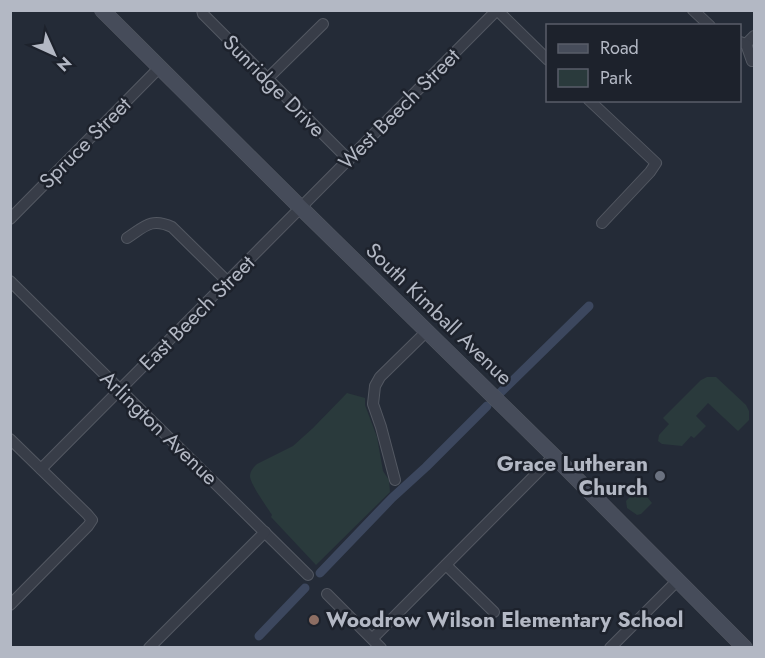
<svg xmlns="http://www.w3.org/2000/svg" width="765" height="658" font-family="Jost,sans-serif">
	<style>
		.green { fill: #2a3a3c }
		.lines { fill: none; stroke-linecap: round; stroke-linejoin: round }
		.canal { stroke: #3c475e; stroke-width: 9 }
		.street-casing { stroke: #535862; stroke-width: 12 }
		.secondary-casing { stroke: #535862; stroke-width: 16 }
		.street { stroke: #383d48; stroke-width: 10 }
		.secondary { stroke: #464c5a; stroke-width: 15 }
		.worship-dot { fill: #6b7280; stroke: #1d222c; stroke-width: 2 }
		.education-dot { fill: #8d6e63; stroke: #1d222c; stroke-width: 2 }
		.labels { text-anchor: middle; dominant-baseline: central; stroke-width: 5; stroke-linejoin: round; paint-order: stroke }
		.street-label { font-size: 21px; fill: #b3b8c4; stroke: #1d222c }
		.poi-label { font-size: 21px; font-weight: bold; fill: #b3b8c4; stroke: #1d222c; text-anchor: end }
	</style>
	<rect width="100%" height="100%" fill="#242b37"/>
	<!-- green -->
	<g class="green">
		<path d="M 707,377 L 716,377 L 746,405 L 749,411 L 749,420 L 738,431 L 708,403 L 696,416 L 706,426 L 694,438 L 691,436 L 682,446 L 662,444 L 658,441 L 659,435 L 669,424 L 663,418 L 701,380 Z"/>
		<path d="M 347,393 L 365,398 L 365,405 L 377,437 L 383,471 L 389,480 L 390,492 L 316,565 L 271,517 L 272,515 C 267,507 251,485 250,477 C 250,471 253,468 257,464 L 293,446 L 313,428 Z"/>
		<path d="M 639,491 L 643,492 L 652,503 L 641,514 L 637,515 L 627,508 L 626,501 L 635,492 Z"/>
	</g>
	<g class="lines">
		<!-- canal -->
		<g class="canal">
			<path d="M 500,393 L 589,306"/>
			<path d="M 320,573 L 392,498 L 426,467 L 487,406"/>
			<path d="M 259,636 L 305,588"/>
		</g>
		<!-- street casing -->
		<g class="street-casing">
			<g id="street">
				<path d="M 202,10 L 203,14 L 349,160"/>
				<path d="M 497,10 L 548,60"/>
				<path d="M 693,10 L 710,26"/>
				<path d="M 740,42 L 746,44 L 754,36"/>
				<path d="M 746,44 L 752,61"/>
				<path d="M 267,79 L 323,24"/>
				<path d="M 589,100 L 656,163 L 650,172 L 602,223"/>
				<path d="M 10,219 L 160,67"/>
				<path d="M 127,238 C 144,227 151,217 172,227 L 228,282"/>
				<path d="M 10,281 L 308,575"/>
				<path d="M 10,439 L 87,514 L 92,520 L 88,526 L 10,605"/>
				<path d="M 41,469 L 497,10"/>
				<path d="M 395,480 L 381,427 L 373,404 L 375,386 L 380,377 L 427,331"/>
				<path d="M 446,565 L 494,612"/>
				<path d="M 327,594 L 381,648"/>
				<path d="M 373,638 L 554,456"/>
				<path d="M 149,648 L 265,532"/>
				<path d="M 610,648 L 678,580"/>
			</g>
		</g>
		<!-- secondary casing -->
		<g class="secondary-casing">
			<path id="secondary" d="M 102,10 L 301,208 L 554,456 L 745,648"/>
		</g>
		<!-- street -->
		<use href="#street" class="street"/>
		<!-- secondary -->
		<use href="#secondary" class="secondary"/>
	</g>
	<!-- markers -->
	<circle class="worship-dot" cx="660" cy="476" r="6"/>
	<circle class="education-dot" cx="314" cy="620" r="6"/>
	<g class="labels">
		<!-- street labels -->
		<g class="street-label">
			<text transform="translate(274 86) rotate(45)">Sunridge Drive</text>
			<text transform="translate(399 109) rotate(-45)">West Beech Street</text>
			<text transform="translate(85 143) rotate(-45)">Spruce Street</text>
			<text transform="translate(197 313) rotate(-45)">East Beech Street</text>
			<text transform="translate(439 314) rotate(44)">South Kimball Avenue</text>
			<text transform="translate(159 428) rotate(44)">Arlington Avenue</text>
		</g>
		<!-- poi labels -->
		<g class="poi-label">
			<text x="648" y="464">Grace Lutheran<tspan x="648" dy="24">Church</tspan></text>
			<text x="326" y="620" text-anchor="start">Woodrow Wilson Elementary School</text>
		</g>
	</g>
	<!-- border -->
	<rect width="765" height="658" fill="none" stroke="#b3b8c4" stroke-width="24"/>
	<!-- legend -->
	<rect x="546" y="24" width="195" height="78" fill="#1d222c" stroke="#595e69" stroke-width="1.5"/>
	<rect x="558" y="44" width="30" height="9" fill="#464c5a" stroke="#595e69" stroke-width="1.5"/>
	<text x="600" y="54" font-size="18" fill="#b3b8c4">Road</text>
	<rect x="558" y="69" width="30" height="18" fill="#2a3a3c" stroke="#595e69" stroke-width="1.5"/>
	<text x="600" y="84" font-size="18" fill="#b3b8c4">Park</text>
	<!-- north arrow -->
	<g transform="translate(54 54) rotate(135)" stroke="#1d222c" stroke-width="4.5" paint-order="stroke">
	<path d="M0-4.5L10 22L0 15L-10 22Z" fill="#b3b8c4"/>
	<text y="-9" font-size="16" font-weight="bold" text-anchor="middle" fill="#b3b8c4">N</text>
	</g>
</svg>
